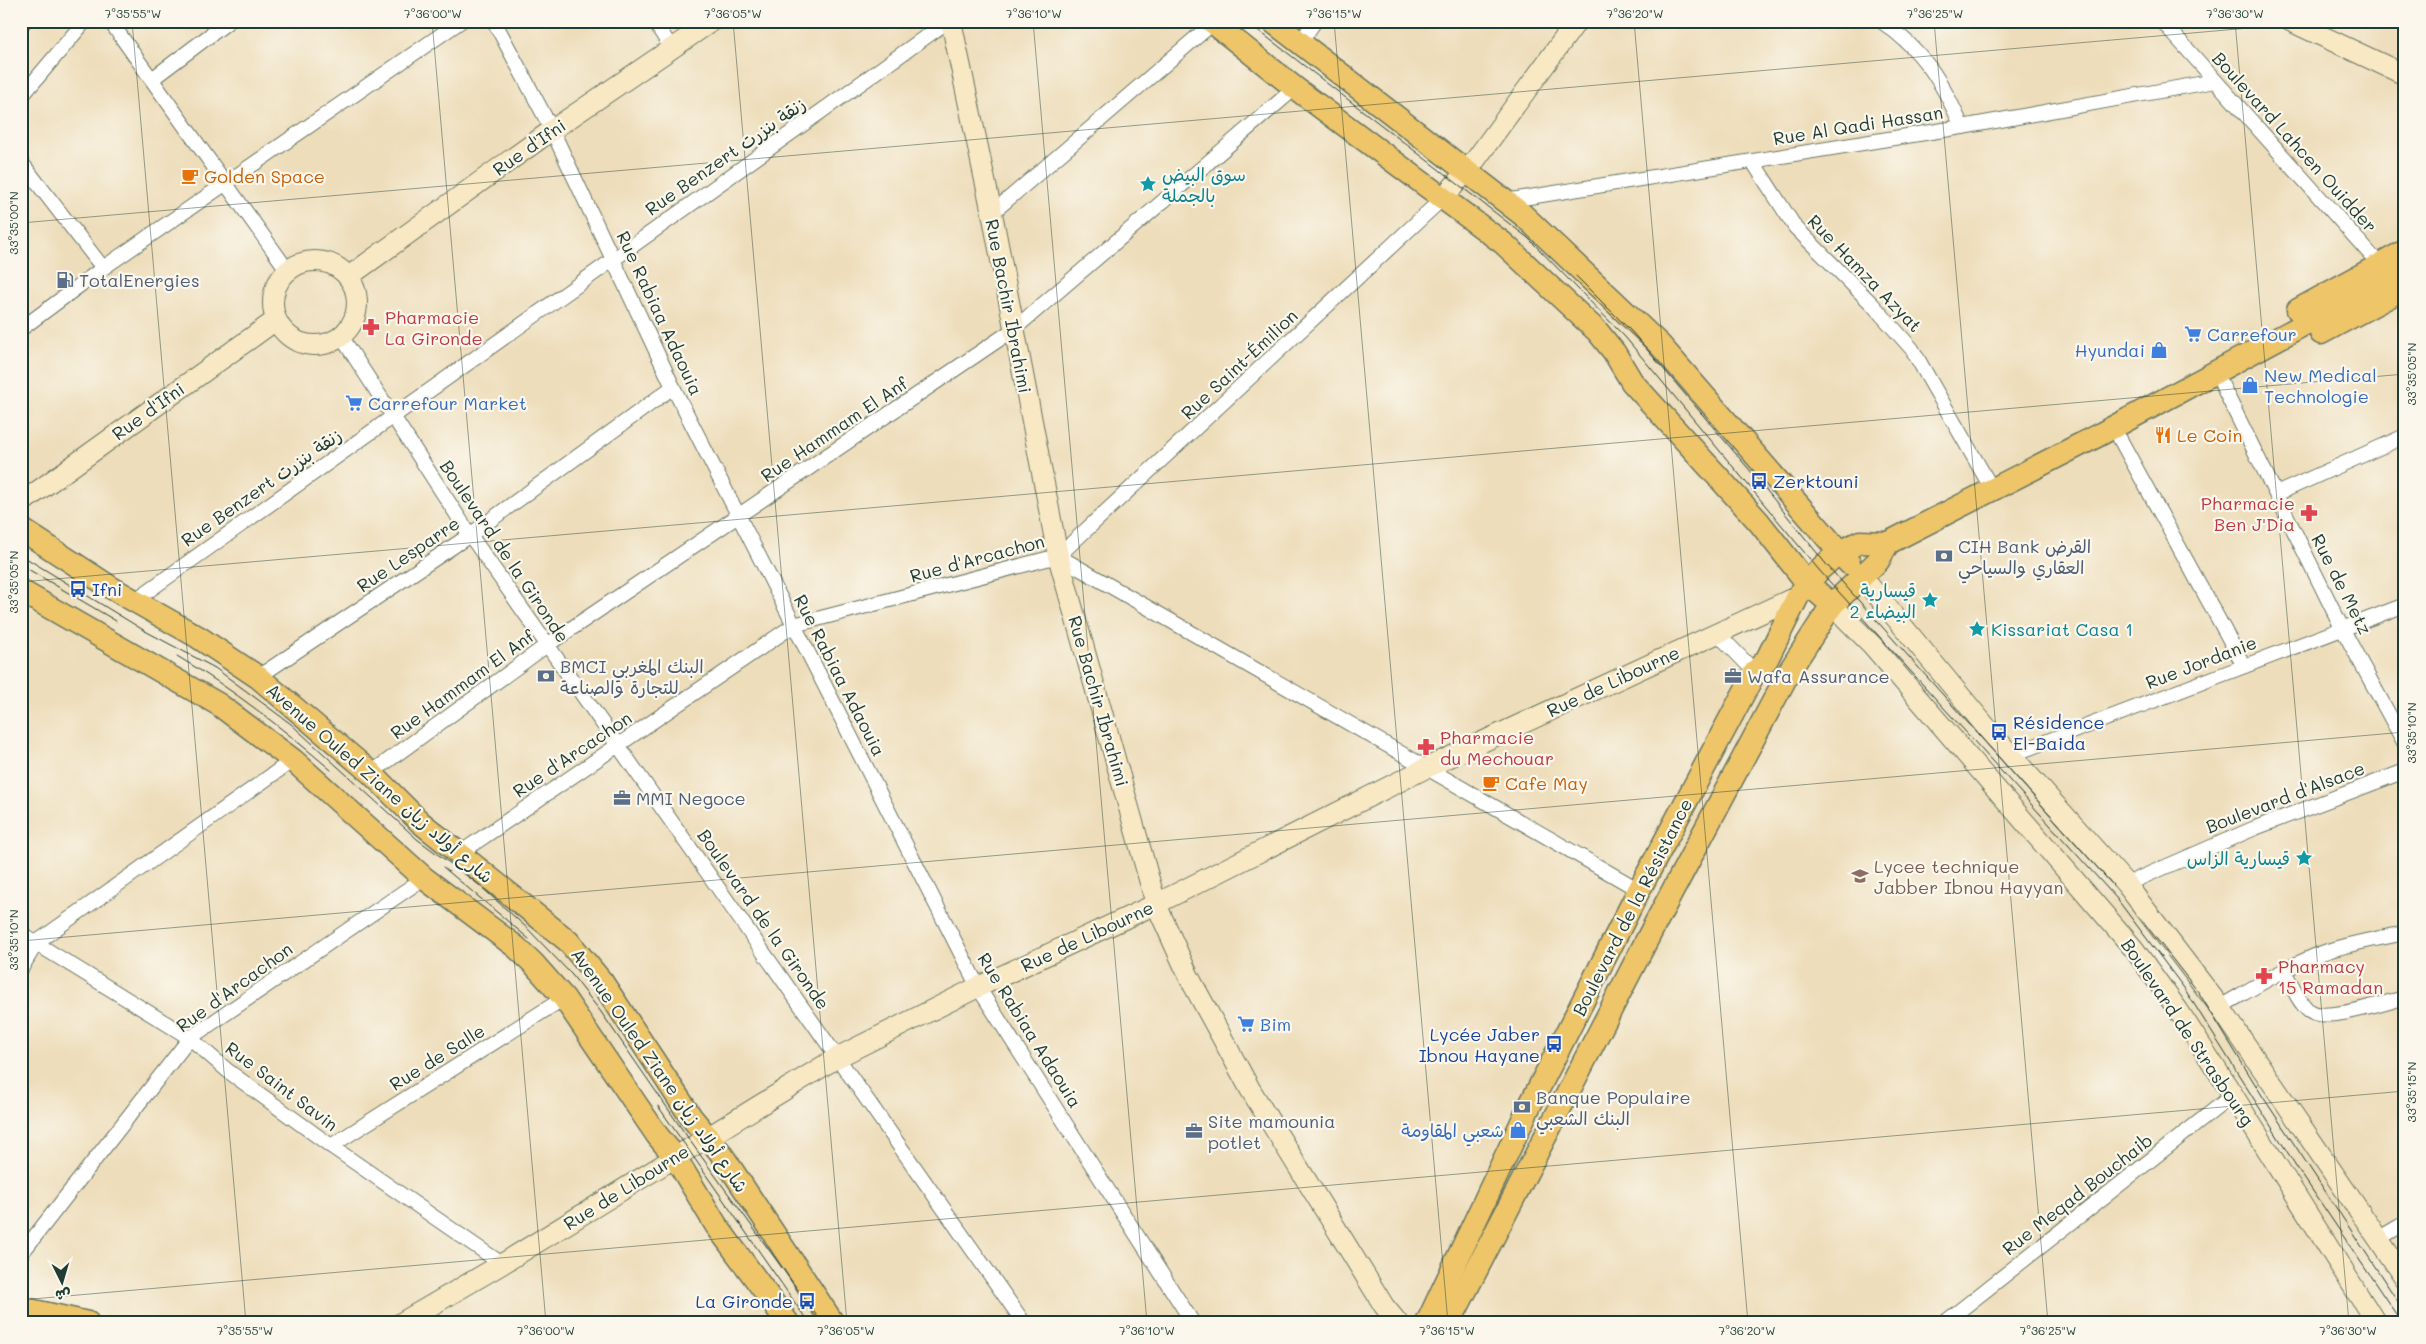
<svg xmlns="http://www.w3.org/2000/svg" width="2426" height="1344" font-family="Mali,'Playpen Sans Arabic',sans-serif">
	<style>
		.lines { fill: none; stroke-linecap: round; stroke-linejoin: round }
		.street-casing { stroke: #677563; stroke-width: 16 }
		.secondary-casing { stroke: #677563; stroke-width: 22 }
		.primary-casing { stroke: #677563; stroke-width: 25 }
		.street { stroke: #fff; stroke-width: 14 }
		.secondary { stroke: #f8e8c3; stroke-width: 20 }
		.primary { stroke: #eec569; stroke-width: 22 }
		.tram { stroke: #1f3d34; stroke-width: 1 }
		.rail-casing { stroke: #1f3d34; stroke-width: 5.5 }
		.rail { stroke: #fbf7ec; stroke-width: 4; stroke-dasharray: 11; stroke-linecap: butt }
		.ticks { fill: none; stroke: #1f3d34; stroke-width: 1; stroke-opacity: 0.45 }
		.labels { text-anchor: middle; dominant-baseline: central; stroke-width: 4.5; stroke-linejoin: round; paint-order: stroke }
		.street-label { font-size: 18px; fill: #1f3d34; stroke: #fbf7ec }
		.culture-label { font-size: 18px; fill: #0d838f; stroke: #fbf7ec; text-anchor: start }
		.food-label { font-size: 18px; fill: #c56008; stroke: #fbf7ec; text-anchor: start }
		.service-label { font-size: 18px; fill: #4e5e75; stroke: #fbf7ec; text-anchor: start }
		.health-label { font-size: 18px; fill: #be3a42; stroke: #fbf7ec; text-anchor: start }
		.shop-label { font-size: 18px; fill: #366cbe; stroke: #fbf7ec; text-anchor: start }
		.transit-label { font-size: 18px; fill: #164399; stroke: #fbf7ec; text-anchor: start }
		.education-label { font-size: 18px; fill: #785e54; stroke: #fbf7ec; text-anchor: start }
		.neatline { fill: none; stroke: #1f3d34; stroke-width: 2 }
		.ticks-label { font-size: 12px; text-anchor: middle; fill: #1f3d34 }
	</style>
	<rect width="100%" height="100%" fill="#fbf7ec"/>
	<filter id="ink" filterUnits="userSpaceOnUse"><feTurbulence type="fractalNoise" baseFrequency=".02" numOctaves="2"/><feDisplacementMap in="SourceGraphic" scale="10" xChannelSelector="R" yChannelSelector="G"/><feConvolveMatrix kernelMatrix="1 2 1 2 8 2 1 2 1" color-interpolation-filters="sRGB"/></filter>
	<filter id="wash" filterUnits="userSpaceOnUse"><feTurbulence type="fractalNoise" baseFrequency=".0096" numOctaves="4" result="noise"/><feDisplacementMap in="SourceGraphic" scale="20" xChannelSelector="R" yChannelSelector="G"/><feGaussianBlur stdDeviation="1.12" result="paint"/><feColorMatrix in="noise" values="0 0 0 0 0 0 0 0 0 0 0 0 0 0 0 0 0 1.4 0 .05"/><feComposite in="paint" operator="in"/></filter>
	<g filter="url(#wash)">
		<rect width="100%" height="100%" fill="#edddba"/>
	</g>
	<g filter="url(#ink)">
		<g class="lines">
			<!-- street casing -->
			<g class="street-casing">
				<g id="street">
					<path d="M 110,21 L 288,271"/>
					<path d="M 494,21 L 552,130 L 673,387 L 978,987 L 1193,1323"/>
					<path d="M 654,21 L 672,49"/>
					<path d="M 1881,21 C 1923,50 1942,81 1962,127"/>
					<path d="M 2162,21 L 2380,265"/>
					<path d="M 1300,43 L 1315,21"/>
					<path d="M 152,79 L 229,21"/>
					<path d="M 21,97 L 85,21"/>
					<path d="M 21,162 L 103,268"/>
					<path d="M 1753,162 L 1795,227 L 1872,304 L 1912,349 L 1992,489"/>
					<path d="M 1505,201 L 1962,127 L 2215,81"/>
					<path d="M 992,213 L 1213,23"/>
					<path d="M 21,329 L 103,268 L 461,21"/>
					<path d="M 341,336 L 470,535 L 1024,1323"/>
					<path d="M 2222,385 L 2342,628 L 2405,744"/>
					<path d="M 2120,439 L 2244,666"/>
					<path d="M 2276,494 L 2405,436"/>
					<path d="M 1058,556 L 1443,198"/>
					<path d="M 134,601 L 948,21"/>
					<path d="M 1717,633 L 1755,672"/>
					<path d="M 258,677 L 470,535 L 673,387"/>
					<path d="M 2011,755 L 2405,605"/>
					<path d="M 371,773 L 547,645 L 1013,330 L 1295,88"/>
					<path d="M 460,853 L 794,625 L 1058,556 L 1639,890"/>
					<path d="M 2126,884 L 2255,828 L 2405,771"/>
					<path d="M 21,934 L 190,1038 L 228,1071 L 331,1146 L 502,1264"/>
					<path d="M 21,969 L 37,942 L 293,760"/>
					<path d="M 2284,971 C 2291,983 2298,1002 2309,1011 C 2325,1023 2385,1002 2405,998"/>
					<path d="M 2220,1007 C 2253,988 2286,967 2322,953 C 2349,943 2377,939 2405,933"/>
					<path d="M 331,1146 L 564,998"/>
					<path d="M 2378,1239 L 2405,1223"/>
					<path d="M 21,1254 L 190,1038 L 424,878"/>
					<path d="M 1944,1323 L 2233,1095"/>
				</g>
			</g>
			<!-- secondary casing -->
			<g class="secondary-casing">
				<g id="secondary">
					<path d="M 951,21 L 992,213 L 1058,556 L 1156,904 L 1189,977 L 1250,1089 L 1384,1306 L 1398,1323"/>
					<path d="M 2290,21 L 2405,75"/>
					<path d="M 1443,198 L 1471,166 L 1577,21"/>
					<circle cx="315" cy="303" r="42"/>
					<path d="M 348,277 L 552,130 L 712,21"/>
					<path d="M 21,503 L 276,320"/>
					<path d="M 1862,577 L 1992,734 L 2126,884 L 2220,1007 L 2405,1278"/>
					<path d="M 1832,605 L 1872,645 L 2134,949 L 2178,1010 L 2233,1095 L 2376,1323"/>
					<path d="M 401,1323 L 502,1264 L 838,1057 L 978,987 L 1156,904 L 1426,768 L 1798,596"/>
				</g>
			</g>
			<!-- primary casing -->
			<g class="primary-casing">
				<g id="primary">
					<path d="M 1211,21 L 1295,88 L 1503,243 L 1598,332 L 1614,352 L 1632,382 L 1759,522 L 1807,583 L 1832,605"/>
					<path d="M 1272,21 L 1523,215 L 1660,345 L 1849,563"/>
					<path d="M 2298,310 L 2405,251"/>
					<path d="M 2321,333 L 2405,288"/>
					<path d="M 21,529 L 110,587 L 198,637 L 258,677 L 371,773 L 420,822 L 568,941 L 602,982 L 691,1117 L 720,1152 L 833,1323"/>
					<path d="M 21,591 L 218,704 L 293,760 L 424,878 L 516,947 L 533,963 L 564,998 L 657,1135 L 675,1157 L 716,1225 L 788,1323"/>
					<path d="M 21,1308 L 88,1323"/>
					<path d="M 1427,1323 L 1528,1109 L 1584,999 L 1639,890 L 1755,672 L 1767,659 L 1798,596 L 1819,570 L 1839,552 L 1860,542 L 1888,543 L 2097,436 L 2405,270"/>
					<path d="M 1449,1323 L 1654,926 L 1790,670 L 1832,605 L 1878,561 L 1888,543"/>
				</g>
			</g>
			<!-- street -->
			<use href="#street" class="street"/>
			<!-- secondary -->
			<use href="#secondary" class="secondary"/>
			<!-- primary -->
			<use href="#primary" class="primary"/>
			<!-- tram -->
			<g class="tram">
				<path d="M 1246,21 L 1528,238 L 1625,337 L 1819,570 L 2117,899 L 2184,988 L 2298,1169 L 2402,1323"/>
				<path d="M 1576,276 L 1632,332 L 1759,481 L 1826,564 L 2113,885"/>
				<path d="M 21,555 L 145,631 L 215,668 L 291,724 L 417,839 L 478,884 L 527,928 L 572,975 L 601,1012 L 693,1145 L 822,1323"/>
				<path d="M 21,565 L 116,621"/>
				<path d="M 177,656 C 233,689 282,728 331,770"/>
				<path d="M 443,867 L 529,939"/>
				<path d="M 2142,920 L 2199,993 L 2263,1097 L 2405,1312"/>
				<path d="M 658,1106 L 809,1323"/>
			</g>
			<!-- rail casing -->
			<g class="rail-casing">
				<path id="rail" d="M 21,34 L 31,21"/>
			</g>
			<!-- rail -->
			<use href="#rail" class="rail"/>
		</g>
	</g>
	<!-- ticks -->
	<path class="ticks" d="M 132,21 L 246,1323M 432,21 L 546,1323M 733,21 L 847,1323M 1033,21 L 1147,1323M 1334,21 L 1448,1323M 1634,21 L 1748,1323M 1934,21 L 2048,1323M 2235,21 L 2349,1323M 21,223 L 2329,21M 21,582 L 2405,374M 21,941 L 2405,732M 21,1300 L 2405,1091"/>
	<!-- icons -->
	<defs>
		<g id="cafe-bare" transform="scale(1.35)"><path d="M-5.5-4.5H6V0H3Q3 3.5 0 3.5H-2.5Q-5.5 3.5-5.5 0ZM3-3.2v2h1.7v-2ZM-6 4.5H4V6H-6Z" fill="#e8710a" stroke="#fbf7ec" stroke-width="2.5" paint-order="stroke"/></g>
		<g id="sight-bare" transform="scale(1.35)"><path d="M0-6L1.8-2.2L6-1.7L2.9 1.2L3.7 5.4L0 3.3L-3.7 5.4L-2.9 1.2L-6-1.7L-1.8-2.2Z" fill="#0f9aa8" stroke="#fbf7ec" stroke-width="2.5" paint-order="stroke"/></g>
		<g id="fuel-bare" transform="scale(1.35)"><path d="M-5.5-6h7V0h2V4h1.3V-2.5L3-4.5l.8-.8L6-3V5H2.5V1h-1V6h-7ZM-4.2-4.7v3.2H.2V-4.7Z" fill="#5c6f8a" stroke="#fbf7ec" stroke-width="2.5" paint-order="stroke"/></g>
		<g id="pharmacy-bare" transform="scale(1.35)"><path d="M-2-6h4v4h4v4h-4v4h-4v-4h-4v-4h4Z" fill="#e0444e" stroke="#fbf7ec" stroke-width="2.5" paint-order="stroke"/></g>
		<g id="supermarket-bare" transform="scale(1.35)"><path d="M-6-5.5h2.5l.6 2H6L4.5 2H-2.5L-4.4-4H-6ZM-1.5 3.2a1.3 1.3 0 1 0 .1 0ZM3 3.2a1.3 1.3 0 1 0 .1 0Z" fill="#3f7fe0" stroke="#fbf7ec" stroke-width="2.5" paint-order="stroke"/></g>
		<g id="shop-bare" transform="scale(1.35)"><path d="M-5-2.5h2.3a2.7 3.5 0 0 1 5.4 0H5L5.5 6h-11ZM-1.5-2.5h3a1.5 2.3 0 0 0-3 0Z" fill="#3f7fe0" stroke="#fbf7ec" stroke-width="2.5" paint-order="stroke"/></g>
		<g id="restaurant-bare" transform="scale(1.35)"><path d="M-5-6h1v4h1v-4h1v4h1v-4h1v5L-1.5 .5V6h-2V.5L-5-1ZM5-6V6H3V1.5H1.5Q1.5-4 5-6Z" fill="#e8710a" stroke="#fbf7ec" stroke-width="2.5" paint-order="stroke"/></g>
		<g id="bus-bare" transform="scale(1.35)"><path d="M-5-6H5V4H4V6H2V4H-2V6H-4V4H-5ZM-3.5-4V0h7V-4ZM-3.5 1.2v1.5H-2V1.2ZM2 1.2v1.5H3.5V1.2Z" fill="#1a4fb4" stroke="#fbf7ec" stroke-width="2.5" paint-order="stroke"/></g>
		<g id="bank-bare" transform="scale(1.35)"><path d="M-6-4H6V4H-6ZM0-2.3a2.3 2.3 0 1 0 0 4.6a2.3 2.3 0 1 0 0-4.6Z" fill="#5c6f8a" stroke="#fbf7ec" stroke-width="2.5" paint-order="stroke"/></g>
		<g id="office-bare" transform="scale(1.35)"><path d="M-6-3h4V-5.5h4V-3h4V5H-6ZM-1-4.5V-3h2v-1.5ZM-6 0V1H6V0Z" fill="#5c6f8a" stroke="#fbf7ec" stroke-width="2.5" paint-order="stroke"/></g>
		<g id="university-bare" transform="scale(1.35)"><path d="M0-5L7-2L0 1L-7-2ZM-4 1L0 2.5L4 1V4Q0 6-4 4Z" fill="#8d6e63" stroke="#fbf7ec" stroke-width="2.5" paint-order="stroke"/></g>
	</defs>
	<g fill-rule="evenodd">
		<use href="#cafe-bare" x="190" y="176"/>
		<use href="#sight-bare" x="1148" y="184"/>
		<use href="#fuel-bare" x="65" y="280"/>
		<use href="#pharmacy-bare" x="371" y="327"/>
		<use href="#supermarket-bare" x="2193" y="334"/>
		<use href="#shop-bare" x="2159" y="350"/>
		<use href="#shop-bare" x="2250" y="385"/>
		<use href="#supermarket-bare" x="354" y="403"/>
		<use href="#restaurant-bare" x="2163" y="435"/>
		<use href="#bus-bare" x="1759" y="481"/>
		<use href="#pharmacy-bare" x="2309" y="513"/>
		<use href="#bank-bare" x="1944" y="556"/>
		<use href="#bus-bare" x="78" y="589"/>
		<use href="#sight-bare" x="1930" y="600"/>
		<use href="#sight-bare" x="1977" y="629"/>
		<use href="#bank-bare" x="546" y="676"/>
		<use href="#office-bare" x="1733" y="676"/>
		<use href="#bus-bare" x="1999" y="732"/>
		<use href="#pharmacy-bare" x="1426" y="747"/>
		<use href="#cafe-bare" x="1491" y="783"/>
		<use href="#office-bare" x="622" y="798"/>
		<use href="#sight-bare" x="2304" y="858"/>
		<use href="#university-bare" x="1860" y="876"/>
		<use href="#pharmacy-bare" x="2264" y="976"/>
		<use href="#supermarket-bare" x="1246" y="1024"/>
		<use href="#bus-bare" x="1554" y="1044"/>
		<use href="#bank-bare" x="1522" y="1107"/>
		<use href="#shop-bare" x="1518" y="1130"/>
		<use href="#office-bare" x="1194" y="1131"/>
		<use href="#bus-bare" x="807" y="1301"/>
	</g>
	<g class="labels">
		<!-- street labels -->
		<g class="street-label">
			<text transform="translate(1858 125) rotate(-9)">Rue Al Qadi Hassan</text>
			<text transform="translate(2295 142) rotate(48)">Boulevard Lahcen Ouidder</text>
			<text transform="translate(529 147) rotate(-35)">Rue d'Ifni</text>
			<text transform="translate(725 156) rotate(-35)">Rue Benzert زنقة بنزرت</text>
			<text transform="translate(1865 273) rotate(46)">Rue Hamza Azyat</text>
			<text transform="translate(1009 306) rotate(79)">Rue Bachir Ibrahimi</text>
			<text transform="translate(660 313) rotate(65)">Rue Rabiaa Adaouia</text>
			<text transform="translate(1239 364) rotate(-43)">Rue Saint-Émilion</text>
			<text transform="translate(148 411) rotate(-36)">Rue d'Ifni</text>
			<text transform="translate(834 429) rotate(-34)">Rue Hammam El Anf</text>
			<text transform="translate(261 487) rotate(-35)">Rue Benzert زنقة بنزرت</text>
			<text transform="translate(505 551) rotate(56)">Boulevard de la Gironde</text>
			<text transform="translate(408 554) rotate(-34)">Rue Lesparre</text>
			<text transform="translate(977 558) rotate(-15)">Rue d'Arcachon</text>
			<text transform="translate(2342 584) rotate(63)">Rue de Metz</text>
			<text transform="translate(2201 662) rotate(-21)">Rue Jordanie</text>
			<text transform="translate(840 675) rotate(63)">Rue Rabiaa Adaouia</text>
			<text transform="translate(1613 681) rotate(-25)">Rue de Libourne</text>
			<text transform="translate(462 684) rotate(-36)">Rue Hammam El Anf</text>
			<text transform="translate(1099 701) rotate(74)">Rue Bachir Ibrahimi</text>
			<text transform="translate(572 754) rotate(-34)">Rue d'Arcachon</text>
			<text transform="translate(380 783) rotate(41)">Avenue Ouled Ziane شارع أولاد زيان</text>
			<text transform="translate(2285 797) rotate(-21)">Boulevard d'Alsace</text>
			<text transform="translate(1632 907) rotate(-63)">Boulevard de la Résistance</text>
			<text transform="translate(764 919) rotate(55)">Boulevard de la Gironde</text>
			<text transform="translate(1087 936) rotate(-25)">Rue de Libourne</text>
			<text transform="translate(234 987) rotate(-36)">Rue d'Arcachon</text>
			<text transform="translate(1030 1030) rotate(58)">Rue Rabiaa Adaouia</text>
			<text transform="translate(2188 1032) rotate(56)">Boulevard de Strasbourg</text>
			<text transform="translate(437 1057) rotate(-32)">Rue de Salle</text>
			<text transform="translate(660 1070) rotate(55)">Avenue Ouled Ziane شارع أولاد زيان</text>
			<text transform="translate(282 1086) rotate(37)">Rue Saint Savin</text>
			<text transform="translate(626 1187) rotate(-32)">Rue de Libourne</text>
			<text transform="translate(2077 1194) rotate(-38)">Rue Meqad Bouchaib</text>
		</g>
		<!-- culture labels -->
		<g class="culture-label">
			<text x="1162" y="174">سوق البيض<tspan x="1162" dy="21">بالجملة</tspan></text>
			<text x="1916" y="590" text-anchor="end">قيسارية<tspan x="1916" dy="21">البيضاء 2</tspan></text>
			<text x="1991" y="629">Kissariat Casa 1</text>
			<text x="2290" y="858" text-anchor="end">قيسارية الزاس</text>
		</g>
		<!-- food labels -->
		<g class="food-label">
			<text x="204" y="176">Golden Space</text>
			<text x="2177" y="435">Le Coin</text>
			<text x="1505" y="783">Cafe May</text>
		</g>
		<!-- service labels -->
		<g class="service-label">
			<text x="79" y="280">TotalEnergies</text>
			<text x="1958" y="546">CIH Bank القرض<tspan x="1958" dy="21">العقاري والسياحي</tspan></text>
			<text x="560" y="666">BMCI البنك المغربي<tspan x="560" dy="21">للتجارة والصناعة</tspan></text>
			<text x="1747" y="676">Wafa Assurance</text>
			<text x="636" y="798">MMI Negoce</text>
			<text x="1536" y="1097">Banque Populaire<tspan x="1536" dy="21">البنك الشعبي</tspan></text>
			<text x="1208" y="1121">Site mamounia<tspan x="1208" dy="21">potlet</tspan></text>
		</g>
		<!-- health labels -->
		<g class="health-label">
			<text x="385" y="317">Pharmacie<tspan x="385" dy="21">La Gironde</tspan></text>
			<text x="2295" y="503" text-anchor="end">Pharmacie<tspan x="2295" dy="21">Ben J'Dia</tspan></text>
			<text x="1440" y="737">Pharmacie<tspan x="1440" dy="21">du Mechouar</tspan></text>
			<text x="2278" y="966">Pharmacy<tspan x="2278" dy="21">15 Ramadan</tspan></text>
		</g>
		<!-- shop labels -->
		<g class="shop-label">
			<text x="2207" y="334">Carrefour</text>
			<text x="2145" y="350" text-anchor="end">Hyundai</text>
			<text x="2264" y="375">New Medical<tspan x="2264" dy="21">Technologie</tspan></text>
			<text x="368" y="403">Carrefour Market</text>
			<text x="1260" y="1024">Bim</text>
			<text x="1504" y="1130" text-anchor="end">شعبي المقاومة</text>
		</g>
		<!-- transit labels -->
		<g class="transit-label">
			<text x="1773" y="481">Zerktouni</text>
			<text x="92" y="589">Ifni</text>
			<text x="2013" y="722">Résidence<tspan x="2013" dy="21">El-Baida</tspan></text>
			<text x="1540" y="1034" text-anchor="end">Lycée Jaber<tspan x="1540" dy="21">Ibnou Hayane</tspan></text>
			<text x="793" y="1301" text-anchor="end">La Gironde</text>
		</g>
		<!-- education labels -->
		<g class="education-label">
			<text x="1874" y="866">Lycee technique<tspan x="1874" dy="21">Jabber Ibnou Hayyan</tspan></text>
		</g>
	</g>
	<!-- margin -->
	<rect width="2426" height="1344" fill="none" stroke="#fbf7ec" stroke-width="55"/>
	<!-- north arrow -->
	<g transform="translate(62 1282) rotate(175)" stroke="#fbf7ec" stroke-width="4" paint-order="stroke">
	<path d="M0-4L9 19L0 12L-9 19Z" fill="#1f3d34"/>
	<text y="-8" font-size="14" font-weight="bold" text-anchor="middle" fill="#1f3d34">ش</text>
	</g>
	<rect x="28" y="28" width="2370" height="1288" class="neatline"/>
	<g class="ticks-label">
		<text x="133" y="18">7°35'55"W</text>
		<text x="433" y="18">7°36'00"W</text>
		<text x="733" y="18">7°36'05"W</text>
		<text x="1034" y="18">7°36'10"W</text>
		<text x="1334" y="18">7°36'15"W</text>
		<text x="1635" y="18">7°36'20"W</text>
		<text x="1935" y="18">7°36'25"W</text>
		<text x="2235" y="18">7°36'30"W</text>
		<text transform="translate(14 223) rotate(-90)" y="4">33°35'00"N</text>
		<text transform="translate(2412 374) rotate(-90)" y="4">33°35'05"N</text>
		<text transform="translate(14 582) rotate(-90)" y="4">33°35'05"N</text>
		<text transform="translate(2412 733) rotate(-90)" y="4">33°35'10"N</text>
		<text transform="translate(14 940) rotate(-90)" y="4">33°35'10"N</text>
		<text transform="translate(2412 1092) rotate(-90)" y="4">33°35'15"N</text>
		<text x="245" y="1335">7°35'55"W</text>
		<text x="546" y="1335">7°36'00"W</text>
		<text x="846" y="1335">7°36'05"W</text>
		<text x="1147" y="1335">7°36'10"W</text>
		<text x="1447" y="1335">7°36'15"W</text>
		<text x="1747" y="1335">7°36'20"W</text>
		<text x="2048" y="1335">7°36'25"W</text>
		<text x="2348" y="1335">7°36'30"W</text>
	</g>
</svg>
